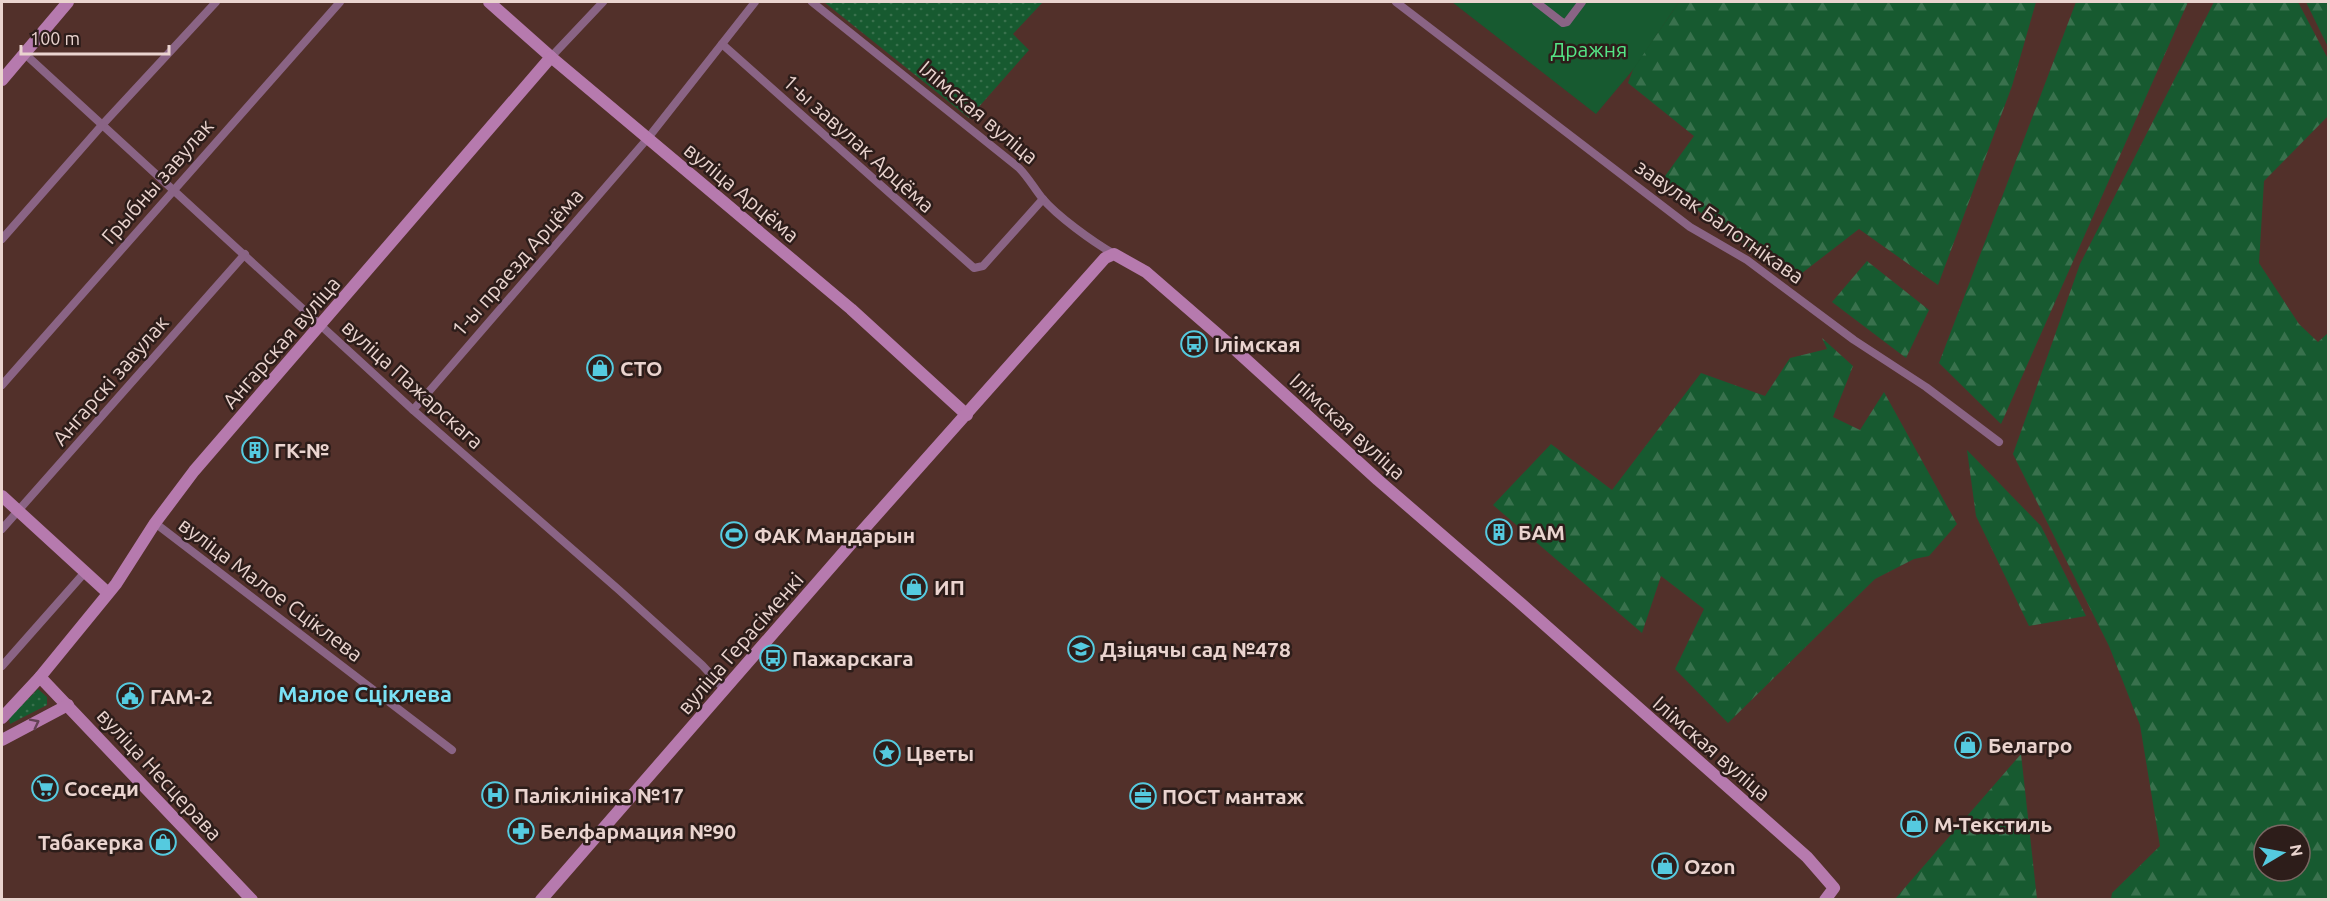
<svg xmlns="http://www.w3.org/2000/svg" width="2330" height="901" font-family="Ubuntu,sans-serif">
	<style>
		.grass { fill: url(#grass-dots) }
		.forest { fill: url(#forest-firs); fill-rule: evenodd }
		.garden { fill: #175a30 }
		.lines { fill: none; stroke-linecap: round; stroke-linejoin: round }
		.street { stroke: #8a6485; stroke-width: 8 }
		.secondary { stroke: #b67aae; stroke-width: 12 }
		.oneway { stroke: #644255 }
		.labels { text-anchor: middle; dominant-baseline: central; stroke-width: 5; stroke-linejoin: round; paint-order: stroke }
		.park-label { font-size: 21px; fill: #55e586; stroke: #2d1d1a }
		.street-label { font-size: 21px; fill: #ead4cf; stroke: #2d1d1a }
		.poi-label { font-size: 21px; font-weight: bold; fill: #ead4cf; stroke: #2d1d1a; text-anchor: start }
		.neighbourhood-label { font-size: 22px; font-weight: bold; fill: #7ae1f5; stroke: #2d1d1a }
	</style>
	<defs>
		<pattern id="grass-dots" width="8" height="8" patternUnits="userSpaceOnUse" patternTransform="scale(1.5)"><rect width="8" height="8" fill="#175a30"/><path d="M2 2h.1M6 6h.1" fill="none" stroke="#39714d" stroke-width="1.8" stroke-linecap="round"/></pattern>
		<pattern id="forest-firs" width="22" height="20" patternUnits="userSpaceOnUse" patternTransform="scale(1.5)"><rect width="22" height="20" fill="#175a30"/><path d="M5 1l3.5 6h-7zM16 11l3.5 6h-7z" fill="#39714d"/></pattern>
	</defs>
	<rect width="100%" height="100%" fill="#52302a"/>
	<!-- grass -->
	<g class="grass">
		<path d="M 824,2 L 1043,2 L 1013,34 L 1029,50 L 969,118 Z"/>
		<path d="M 38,689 L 47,697 L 47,705 L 10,724 L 9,718 Z"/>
	</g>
	<!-- forest -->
	<g class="forest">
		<path d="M 1679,2 L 2036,2 L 2012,86 L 1938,285 L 1859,229 L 1793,280 L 1660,183 L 1694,136 L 1628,83 L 1634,67 Z"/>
		<path d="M 2076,2 L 2188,2 L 2001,424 L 1939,363 Z"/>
		<path d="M 2214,2 L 2298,2 L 2328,59 L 2328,116 L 2264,181 L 2259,263 L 2299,324 L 2318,342 L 2328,333 L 2328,899 L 2111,899 L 2112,893 L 2160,846 L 2140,725 L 2109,646 L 2013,454 L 2080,264 ZM 2264,835 L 2300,835 L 2300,871 L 2264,871 Z"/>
		<path d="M 2306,2 L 2328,2 L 2328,47 Z"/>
		<path d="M 1867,261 L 1929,310 L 1906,358 L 1832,302 Z"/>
		<path d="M 1822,338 L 1853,366 L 1833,417 L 1860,430 L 1884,392 L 1957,524 L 1929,556 L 1914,559 L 1875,579 L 1728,723 L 1675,669 L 1704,609 L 1661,576 L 1642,633 L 1493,505 L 1551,444 L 1612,490 L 1701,373 L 1765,396 L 1790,358 L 1827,349 Z"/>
		<path d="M 1967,450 L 2041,526 L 2086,616 L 2029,626 L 1976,516 Z"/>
		<path d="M 2021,754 L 2037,899 L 1895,899 Z"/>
	</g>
	<!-- garden -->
	<path class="garden" d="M 1452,2 L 1679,2 L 1632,71 L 1596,114 Z"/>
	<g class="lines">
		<!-- street -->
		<g class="street">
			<path d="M 812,2 L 1019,168 C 1028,177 1034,188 1042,198 C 1057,216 1093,242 1114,254"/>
			<path d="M 1396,2 L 1690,227 L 1747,260 L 1854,340 L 1926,387 L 1999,442"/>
			<path d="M 1536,2 L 1563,23 L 1567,22 L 1582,2"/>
			<path d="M 722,44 L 974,268 L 983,266 L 1043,199"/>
			<path d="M 25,54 L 413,410 L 619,590 L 702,665 L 725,690"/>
			<path d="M 551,57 L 603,2"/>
			<path d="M 2,239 L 103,124 L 216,2"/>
			<path d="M 2,385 L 340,2"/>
			<path d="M 413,410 L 648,138 L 755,2"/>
			<path d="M 155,523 L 452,750"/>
			<path d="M 2,529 L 245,254"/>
			<path d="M 2,666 L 86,571"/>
		</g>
		<!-- secondary -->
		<g class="secondary">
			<path d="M 489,2 L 551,57 L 851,309 L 967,415"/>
			<path d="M 2,80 L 68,2"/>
			<path d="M 2,496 L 108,593"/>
			<path d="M 40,677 L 252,900"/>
			<path d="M 2,718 L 40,677 L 116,584 L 155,523 L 194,471 L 551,57"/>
			<path d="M 2,740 L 68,705"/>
			<path d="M 541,900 L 863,530 L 1105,258 L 1114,254 L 1146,272 L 1229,344 L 1378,480 L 1518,601 L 1807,857 L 1834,888 L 1825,900"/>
		</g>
	</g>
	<!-- one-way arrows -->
	<defs><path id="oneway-chevron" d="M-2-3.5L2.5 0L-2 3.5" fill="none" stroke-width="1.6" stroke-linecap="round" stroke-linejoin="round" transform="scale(1.5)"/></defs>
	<use class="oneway" href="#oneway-chevron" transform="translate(35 723) rotate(-27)"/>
	<!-- icons -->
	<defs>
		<g id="bus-ring" transform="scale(1.35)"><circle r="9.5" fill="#2d1d1a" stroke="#55cadf" stroke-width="1.5"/><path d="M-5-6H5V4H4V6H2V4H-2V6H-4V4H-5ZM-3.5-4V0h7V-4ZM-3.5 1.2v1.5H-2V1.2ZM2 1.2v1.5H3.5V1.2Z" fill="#55cadf"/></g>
		<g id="shop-ring" transform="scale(1.35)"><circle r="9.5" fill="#2d1d1a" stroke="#55cadf" stroke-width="1.5"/><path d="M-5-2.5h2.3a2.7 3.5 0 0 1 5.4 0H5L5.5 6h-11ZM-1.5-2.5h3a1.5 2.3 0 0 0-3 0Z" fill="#55cadf"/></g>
		<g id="building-ring" transform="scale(1.35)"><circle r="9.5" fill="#2d1d1a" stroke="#55cadf" stroke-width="1.5"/><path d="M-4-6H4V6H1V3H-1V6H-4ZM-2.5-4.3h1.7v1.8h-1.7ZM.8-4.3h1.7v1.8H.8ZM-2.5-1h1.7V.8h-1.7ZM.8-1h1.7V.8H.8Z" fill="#55cadf"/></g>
		<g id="stadium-ring" transform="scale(1.35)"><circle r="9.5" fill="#2d1d1a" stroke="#55cadf" stroke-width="1.5"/><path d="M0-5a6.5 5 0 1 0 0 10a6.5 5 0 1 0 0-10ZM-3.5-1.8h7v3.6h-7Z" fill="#55cadf"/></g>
		<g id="school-ring" transform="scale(1.35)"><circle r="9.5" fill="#2d1d1a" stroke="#55cadf" stroke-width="1.5"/><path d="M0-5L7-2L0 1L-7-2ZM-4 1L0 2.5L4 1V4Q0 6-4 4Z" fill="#55cadf"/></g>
		<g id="civic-ring" transform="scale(1.35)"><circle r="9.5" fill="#2d1d1a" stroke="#55cadf" stroke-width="1.5"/><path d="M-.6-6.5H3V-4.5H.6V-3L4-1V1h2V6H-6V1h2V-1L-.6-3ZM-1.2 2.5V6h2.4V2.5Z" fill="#55cadf"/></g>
		<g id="sight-ring" transform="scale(1.35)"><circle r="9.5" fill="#2d1d1a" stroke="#55cadf" stroke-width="1.5"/><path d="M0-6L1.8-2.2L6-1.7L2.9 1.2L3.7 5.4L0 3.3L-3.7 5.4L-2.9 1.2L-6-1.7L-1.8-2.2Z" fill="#55cadf"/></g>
		<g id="supermarket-ring" transform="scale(1.35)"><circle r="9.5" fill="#2d1d1a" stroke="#55cadf" stroke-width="1.5"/><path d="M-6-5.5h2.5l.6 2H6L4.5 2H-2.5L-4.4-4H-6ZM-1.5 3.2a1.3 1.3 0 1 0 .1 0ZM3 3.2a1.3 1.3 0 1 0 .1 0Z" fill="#55cadf"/></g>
		<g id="hospital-ring" transform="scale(1.35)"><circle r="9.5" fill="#2d1d1a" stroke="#55cadf" stroke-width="1.5"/><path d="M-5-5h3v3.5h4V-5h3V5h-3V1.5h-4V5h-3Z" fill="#55cadf"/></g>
		<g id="office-ring" transform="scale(1.35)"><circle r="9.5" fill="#2d1d1a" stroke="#55cadf" stroke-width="1.5"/><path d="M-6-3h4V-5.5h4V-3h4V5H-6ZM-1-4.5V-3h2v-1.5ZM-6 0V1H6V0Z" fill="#55cadf"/></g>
		<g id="pharmacy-ring" transform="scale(1.35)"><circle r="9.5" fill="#2d1d1a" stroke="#55cadf" stroke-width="1.5"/><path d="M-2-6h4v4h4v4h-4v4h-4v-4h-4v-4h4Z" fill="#55cadf"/></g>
	</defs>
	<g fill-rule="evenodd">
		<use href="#bus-ring" x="1194" y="344"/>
		<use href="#shop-ring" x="600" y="368"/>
		<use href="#building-ring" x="255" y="450"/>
		<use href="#building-ring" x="1499" y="532"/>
		<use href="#stadium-ring" x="734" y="535"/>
		<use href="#shop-ring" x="914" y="587"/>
		<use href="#school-ring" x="1081" y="649"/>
		<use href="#bus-ring" x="773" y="658"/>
		<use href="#civic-ring" x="130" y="696"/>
		<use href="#shop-ring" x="1968" y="745"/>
		<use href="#sight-ring" x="887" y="753"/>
		<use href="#supermarket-ring" x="45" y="788"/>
		<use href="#hospital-ring" x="495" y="795"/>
		<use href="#office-ring" x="1143" y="796"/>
		<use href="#shop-ring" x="1914" y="824"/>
		<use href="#pharmacy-ring" x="521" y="831"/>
		<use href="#shop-ring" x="163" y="842"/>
		<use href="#shop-ring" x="1665" y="866"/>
	</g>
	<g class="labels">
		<!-- park labels -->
		<g class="park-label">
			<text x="1589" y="49">Дражня</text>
		</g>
		<!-- street labels -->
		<g class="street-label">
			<text transform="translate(979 112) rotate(40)">Ілімская вуліца</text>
			<text transform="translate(859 143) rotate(42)">1-ы завулак Арцёма</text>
			<text transform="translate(157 181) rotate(-49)">Грыбны завулак</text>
			<text transform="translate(742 192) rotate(40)">вуліца Арцёма</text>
			<text transform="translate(1720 221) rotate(35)">завулак Балотнікава</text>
			<text transform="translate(517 262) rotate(-49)">1-ы праезд Арцёма</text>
			<text transform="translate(281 342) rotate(-49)">Ангарская вуліца</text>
			<text transform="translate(110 380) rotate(-49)">Ангарскі завулак</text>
			<text transform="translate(413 384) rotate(42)">вуліца Пажарскага</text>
			<text transform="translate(1348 426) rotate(42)">Ілімская вуліца</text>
			<text transform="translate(271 589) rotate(37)">вуліца Малое Сціклева</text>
			<text transform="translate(740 643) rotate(-49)">вуліца Герасіменкі</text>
			<text transform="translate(1712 748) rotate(41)">Ілімская вуліца</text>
			<text transform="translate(160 774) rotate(47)">вуліца Несцерава</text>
		</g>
		<!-- poi labels -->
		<g class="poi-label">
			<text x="1214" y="344">Ілімская</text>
			<text x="620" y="368">СТО</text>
			<text x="274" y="450">ГК-№</text>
			<text x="1518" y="532">БАМ</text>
			<text x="754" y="535">ФАК Мандарын</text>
			<text x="934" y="587">ИП</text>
			<text x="1100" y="649">Дзіцячы сад №478</text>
			<text x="792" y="658">Пажарскага</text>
			<text x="150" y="696">ГАМ-2</text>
			<text x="1988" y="745">Белагро</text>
			<text x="906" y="753">Цветы</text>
			<text x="64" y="788">Соседи</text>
			<text x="514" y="795">Паліклініка №17</text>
			<text x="1162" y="796">ПОСТ мантаж</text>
			<text x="1934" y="824">М-Текстиль</text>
			<text x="540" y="831">Белфармация №90</text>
			<text x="144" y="842" text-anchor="end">Табакерка</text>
			<text x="1684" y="866">Ozon</text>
		</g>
		<!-- neighbourhood labels -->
		<g class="neighbourhood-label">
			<text x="365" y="693">Малое Сціклева</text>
		</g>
	</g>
	<!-- border -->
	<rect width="2330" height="901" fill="none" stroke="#ead4cf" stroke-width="6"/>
	<!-- north arrow -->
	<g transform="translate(2282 853) rotate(80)"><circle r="28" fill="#2d1d1a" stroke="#796662" stroke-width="1.5"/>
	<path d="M0-4.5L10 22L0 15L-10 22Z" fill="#55cadf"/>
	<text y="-9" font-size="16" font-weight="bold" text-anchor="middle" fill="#ead4cf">N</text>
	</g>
	<!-- scale -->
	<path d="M21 45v9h148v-9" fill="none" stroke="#ead4cf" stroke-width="3"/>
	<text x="30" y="45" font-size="18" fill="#ead4cf" stroke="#2d1d1a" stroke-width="4.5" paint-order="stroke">100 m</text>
</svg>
